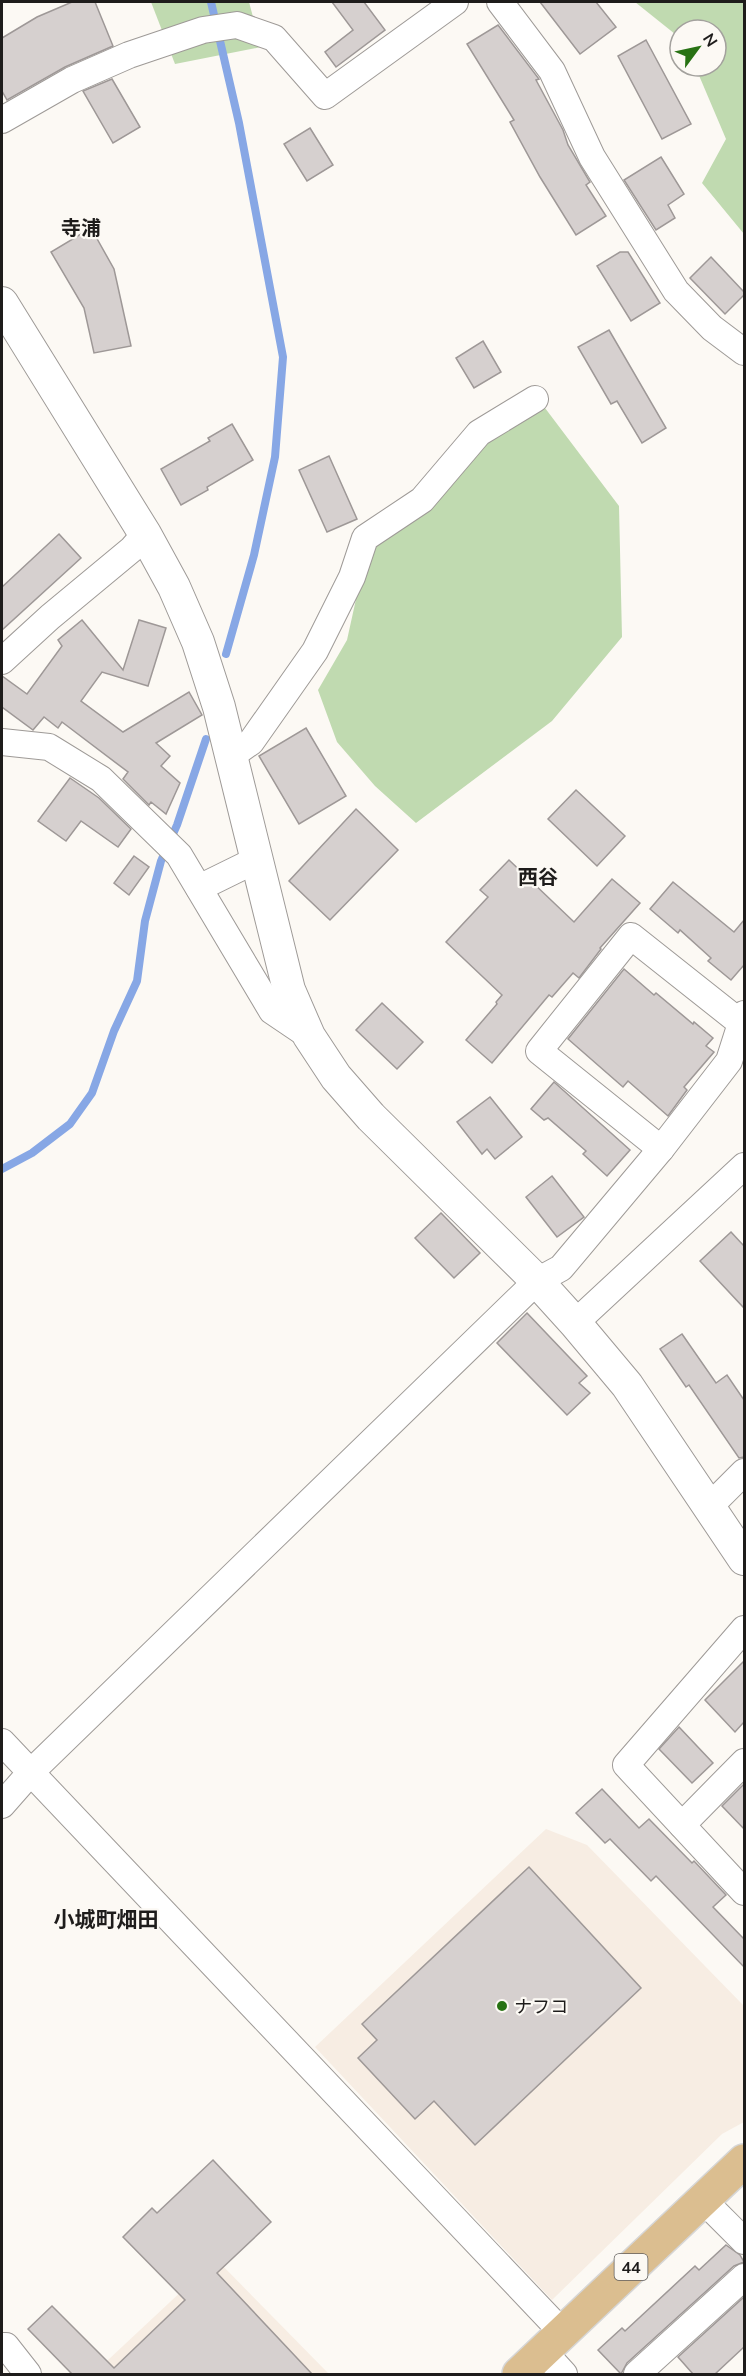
<svg xmlns="http://www.w3.org/2000/svg" width="746" height="2376" font-family="Mulish,'Noto Sans JP',sans-serif">
	<style>
		.built { fill: #f7ede3 }
		.green { fill: #c0dab0 }
		.lines { fill: none; stroke-linecap: round; stroke-linejoin: round }
		.stream { stroke: #87a7e5; stroke-width: 8 }
		.building { fill: #d6d0cf; stroke: #9e9897; stroke-width: 1.5 }
		.minor-casing { stroke: #9e9a97; stroke-width: 28 }
		.tertiary-casing { stroke: #9e9a97; stroke-width: 34 }
		.primary-casing { stroke: #d6d6d6; stroke-width: 36 }
		.minor { stroke: #fff; stroke-width: 26 }
		.tertiary { stroke: #fff; stroke-width: 32 }
		.primary { stroke: #dbbe90; stroke-width: 33 }
		.poi-dot { fill: #287214; stroke: #fcf9f4; stroke-width: 2 }
		.labels { text-anchor: middle; dominant-baseline: central; stroke-width: 4.5; stroke-linejoin: round; paint-order: stroke }
		.shield { fill: #fcf9f4; stroke: #615e5c; stroke-width: 1.5 }
		.shield-label { font-size: 16px; font-weight: bold; fill: #1e1c1b }
		.poi-label { font-size: 18px; fill: #1e1c1b; stroke: #fcf9f4; text-anchor: start }
		.neighbourhood-label { font-size: 20px; font-weight: bold; fill: #1e1c1b; stroke: #fcf9f4 }
		.quarter-label { font-size: 21px; font-weight: bold; fill: #1e1c1b; stroke: #fcf9f4 }
	</style>
	<rect width="100%" height="100%" fill="#fcf9f4"/>
	<!-- built -->
	<g class="built">
		<path d="M 546,1829 L 587,1845 L 744,2006 L 744,2122 L 722,2134 L 552,2300 L 315,2047 Z"/>
		<path d="M 216,2259 L 329,2374 L 93,2374 Z"/>
	</g>
	<!-- green -->
	<g class="green">
		<path d="M 151,2 L 249,2 L 261,47 L 175,64 Z"/>
		<path d="M 635,2 L 744,2 L 744,234 L 702,183 L 726,139 L 695,66 L 716,66 L 716,30 L 680,30 L 680,38 Z"/>
		<path d="M 545,408 L 619,506 L 622,637 L 552,721 L 416,823 L 375,786 L 337,742 L 318,690 L 347,640 L 373,522 L 419,492 L 469,424 Z"/>
	</g>
	<g class="lines">
		<!-- stream -->
		<g class="stream">
			<path d="M 211,2 L 239,123 L 283,357 L 275,457 L 254,555 L 226,654"/>
			<path d="M 2,1169 L 32,1153 L 70,1124 L 92,1093 L 114,1031 L 137,981 L 145,921 L 161,861 L 177,825 L 206,739"/>
		</g>
	</g>
	<!-- building -->
	<g class="building">
		<path d="M 72,2 L 95,2 L 113,46 L 65,67 L 7,100 L 2,91 L 2,38 L 37,17 Z"/>
		<path d="M 332,2 L 364,2 L 385,30 L 336,67 L 325,52 L 353,30 Z"/>
		<path d="M 540,2 L 596,2 L 616,27 L 580,54 Z"/>
		<path d="M 498,25 L 539,79 L 536,80 L 563,130 L 568,145 L 590,182 L 586,185 L 606,216 L 576,235 L 540,177 L 510,122 L 514,120 L 467,44 Z"/>
		<path d="M 646,40 L 691,124 L 662,139 L 618,56 Z"/>
		<path d="M 112,79 L 140,127 L 113,143 L 83,91 Z"/>
		<path d="M 310,128 L 333,165 L 307,181 L 284,144 Z"/>
		<path d="M 661,157 L 684,194 L 668,205 L 675,218 L 656,230 L 624,180 Z"/>
		<path d="M 91,228 L 114,269 L 131,346 L 94,353 L 84,308 L 51,252 Z"/>
		<path d="M 620,252 L 628,252 L 660,303 L 631,321 L 597,266 Z"/>
		<path d="M 711,257 L 744,292 L 744,295 L 725,314 L 690,278 Z"/>
		<path d="M 609,330 L 666,428 L 642,443 L 617,401 L 611,404 L 578,347 Z"/>
		<path d="M 483,341 L 501,372 L 474,388 L 456,358 Z"/>
		<path d="M 232,424 L 253,460 L 207,487 L 208,490 L 181,505 L 161,469 L 210,441 L 208,438 Z"/>
		<path d="M 329,456 L 357,519 L 327,532 L 299,470 Z"/>
		<path d="M 59,534 L 81,558 L 2,630 L 2,587 Z"/>
		<path d="M 82,620 L 123,670 L 139,620 L 166,628 L 148,686 L 102,672 L 81,701 L 123,732 L 189,692 L 202,715 L 156,743 L 170,756 L 161,766 L 180,783 L 166,814 L 151,802 L 149,805 L 123,779 L 128,772 L 62,722 L 58,728 L 44,717 L 33,730 L 2,707 L 2,676 L 27,694 L 62,646 L 58,640 Z"/>
		<path d="M 306,728 L 346,796 L 299,824 L 259,756 Z"/>
		<path d="M 70,778 L 99,798 L 131,829 L 118,847 L 81,821 L 66,841 L 38,821 Z"/>
		<path d="M 576,790 L 625,836 L 597,866 L 548,819 Z"/>
		<path d="M 356,809 L 398,850 L 330,920 L 289,881 Z"/>
		<path d="M 134,856 L 149,867 L 129,895 L 114,883 Z"/>
		<path d="M 509,860 L 574,922 L 612,879 L 640,903 L 600,948 L 601,949 L 579,978 L 573,973 L 552,997 L 549,995 L 492,1063 L 466,1040 L 497,1004 L 496,1002 L 502,995 L 446,942 L 488,897 L 480,890 Z"/>
		<path d="M 673,882 L 734,932 L 744,920 L 744,965 L 731,980 L 708,961 L 711,958 L 680,930 L 678,933 L 650,909 Z"/>
		<path d="M 624,969 L 654,995 L 656,993 L 693,1024 L 694,1022 L 713,1038 L 706,1046 L 714,1052 L 684,1087 L 687,1090 L 668,1116 L 628,1081 L 623,1087 L 568,1039 Z"/>
		<path d="M 382,1003 L 423,1042 L 397,1069 L 356,1030 Z"/>
		<path d="M 554,1082 L 630,1150 L 607,1176 L 583,1154 L 586,1151 L 548,1118 L 544,1120 L 531,1109 Z"/>
		<path d="M 490,1097 L 522,1137 L 495,1159 L 487,1149 L 482,1154 L 457,1122 Z"/>
		<path d="M 552,1176 L 584,1217 L 557,1237 L 526,1197 Z"/>
		<path d="M 441,1213 L 480,1253 L 454,1278 L 415,1238 Z"/>
		<path d="M 731,1232 L 744,1246 L 744,1308 L 700,1261 Z"/>
		<path d="M 527,1313 L 587,1376 L 579,1383 L 590,1393 L 567,1415 L 497,1343 Z"/>
		<path d="M 682,1334 L 716,1383 L 727,1375 L 744,1400 L 744,1457 L 739,1458 L 689,1385 L 686,1387 L 660,1349 Z"/>
		<path d="M 744,1661 L 744,1722 L 735,1732 L 705,1700 Z"/>
		<path d="M 679,1727 L 713,1763 L 692,1783 L 659,1749 Z"/>
		<path d="M 744,1784 L 744,1829 L 722,1806 Z"/>
		<path d="M 602,1789 L 639,1828 L 649,1819 L 692,1863 L 694,1861 L 726,1895 L 713,1907 L 744,1939 L 744,1967 L 656,1876 L 651,1881 L 610,1839 L 605,1843 L 576,1813 Z"/>
		<path d="M 529,1867 L 641,1988 L 475,2145 L 434,2101 L 415,2119 L 358,2058 L 377,2040 L 362,2024 Z"/>
		<path d="M 213,2160 L 271,2222 L 217,2273 L 312,2374 L 72,2374 L 28,2329 L 52,2306 L 114,2368 L 185,2300 L 123,2237 L 152,2208 L 157,2213 Z"/>
		<path d="M 726,2245 L 740,2255 L 744,2262 L 734,2266 L 627,2363 L 621,2374 L 598,2350 L 622,2328 L 625,2331 L 695,2266 L 699,2270 Z"/>
		<path d="M 744,2297 L 744,2347 L 715,2374 L 693,2374 L 678,2357 Z"/>
	</g>
	<g class="lines">
		<!-- minor casing -->
		<g class="minor-casing">
			<g id="minor">
				<path d="M 500,2 L 552,71 L 592,157 L 676,291 L 712,328 L 744,352"/>
				<path d="M 2,120 L 72,80 L 129,55 L 203,30 L 237,25 L 274,38 L 325,96 L 455,2"/>
				<path d="M 2,661 L 50,617 L 132,549 L 145,534"/>
				<path d="M 2,742 L 49,747 L 101,779 L 179,855 L 272,1011 L 309,1036"/>
				<path d="M 231,756 L 251,742 L 315,651 L 352,577 L 365,538 L 422,500 L 479,433 L 535,399"/>
				<path d="M 199,888 L 256,860"/>
				<path d="M 661,1149 L 539,1051 L 631,936 L 742,1024"/>
				<path d="M 575,1323 L 744,1166"/>
				<path d="M 709,1507 L 744,1472"/>
				<path d="M 744,1629 L 626,1765 L 744,1892"/>
				<path d="M 2,1742 L 562,2332"/>
				<path d="M 2,1805 L 31,1772 L 537,1281 L 561,1268 L 661,1149 L 729,1061 L 744,1014"/>
				<path d="M 682,1825 L 744,1762"/>
				<path d="M 702,2199 L 744,2241"/>
				<path d="M 2,2346 L 6,2346 L 28,2374"/>
				<path d="M 543,2351 L 564,2374"/>
				<path d="M 637,2374 L 744,2277"/>
			</g>
		</g>
		<!-- tertiary casing -->
		<g class="tertiary-casing">
			<path id="tertiary" d="M 2,303 L 145,534 L 174,587 L 198,642 L 219,707 L 289,990 L 309,1036 L 336,1077 L 371,1117 L 537,1281 L 575,1323 L 627,1385 L 744,1559"/>
		</g>
		<!-- primary casing -->
		<g class="primary-casing">
			<path id="primary" d="M 519,2374 L 744,2161"/>
		</g>
		<!-- minor -->
		<use href="#minor" class="minor"/>
		<!-- tertiary -->
		<use href="#tertiary" class="tertiary"/>
		<!-- primary -->
		<use href="#primary" class="primary"/>
	</g>
	<!-- markers -->
	<circle class="poi-dot" cx="502" cy="2006" r="6"/>
	<g class="labels">
		<!-- shield labels -->
		<rect class="shield" x="614.5" y="2254" width="33" height="26" rx="4.5"/>
		<g class="shield-label">
			<text x="631" y="2267">44</text>
		</g>
		<!-- poi labels -->
		<g class="poi-label">
			<text x="514" y="2006">ナフコ</text>
		</g>
		<!-- neighbourhood labels -->
		<g class="neighbourhood-label">
			<text x="81" y="227">寺浦</text>
			<text x="538" y="876">西谷</text>
		</g>
		<!-- quarter labels -->
		<g class="quarter-label">
			<text x="106" y="1919">小城町畑田</text>
		</g>
	</g>
	<!-- border -->
	<rect width="746" height="2376" fill="none" stroke="#1e1c1b" stroke-width="6"/>
	<!-- north arrow -->
	<g transform="translate(698 48) rotate(57)"><circle r="28" fill="#fcf9f4" stroke="#a3a19d" stroke-width="1.5"/>
	<path d="M0-4.5L10 22L0 15L-10 22Z" fill="#287214"/>
	<text y="-9" font-size="16" font-weight="bold" text-anchor="middle" fill="#1e1c1b">N</text>
	</g>
</svg>
